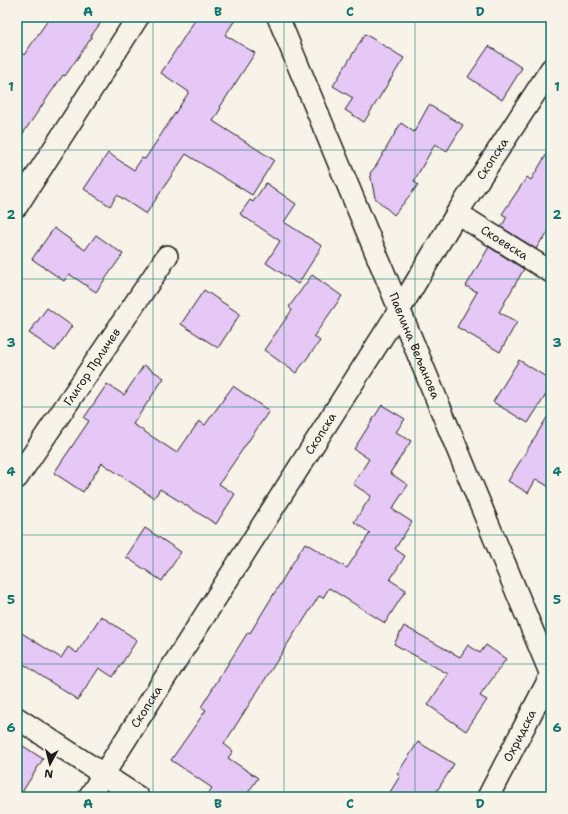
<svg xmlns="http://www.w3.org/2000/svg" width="568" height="814" font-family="'Shantell Sans',sans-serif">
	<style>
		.building { fill: #e5c8f6; stroke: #1c1c1c }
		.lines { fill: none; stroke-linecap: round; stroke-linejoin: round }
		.street-casing { stroke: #1c1c1c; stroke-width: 24 }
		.street { stroke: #f7f3e8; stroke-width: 21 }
		.grid { fill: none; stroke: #0f766e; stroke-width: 1; stroke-opacity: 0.55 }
		.labels { text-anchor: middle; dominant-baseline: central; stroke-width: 3.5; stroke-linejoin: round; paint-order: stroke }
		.street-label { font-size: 12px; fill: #1c1c1c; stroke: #f7f3e8 }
		.neatline { fill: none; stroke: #0f766e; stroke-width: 1.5 }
		.grid-label { font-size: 13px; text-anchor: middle; font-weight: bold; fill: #0f766e }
	</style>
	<rect width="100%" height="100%" fill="#f7f3e8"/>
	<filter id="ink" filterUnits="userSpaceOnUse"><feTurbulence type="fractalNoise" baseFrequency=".025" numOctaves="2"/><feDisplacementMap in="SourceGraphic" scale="8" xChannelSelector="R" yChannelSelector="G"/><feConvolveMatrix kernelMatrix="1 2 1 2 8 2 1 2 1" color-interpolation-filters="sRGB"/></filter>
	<g filter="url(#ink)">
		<!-- building -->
		<g class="building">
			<path d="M 50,17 L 105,17 L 91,36 L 92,37 L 65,76 L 63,75 L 17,142 L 17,50 L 24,55 Z"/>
			<path d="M 197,17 L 237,17 L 225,35 L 255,53 L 220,107 L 221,108 L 213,121 L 274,160 L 252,195 L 186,154 L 146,214 L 117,195 L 110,206 L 84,189 L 108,153 L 134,170 L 142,158 L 145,159 L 189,92 L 161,73 Z"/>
			<path d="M 365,34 L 404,58 L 364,122 L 345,110 L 353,98 L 333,86 Z"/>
			<path d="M 489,46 L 522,68 L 502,100 L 468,77 Z"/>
			<path d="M 429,105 L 463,125 L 447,151 L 435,144 L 414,181 L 418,185 L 394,215 L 375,198 L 370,173 L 376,166 L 401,123 L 414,132 Z"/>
			<path d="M 551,147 L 551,228 L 543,240 L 542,239 L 536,249 L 501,227 L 507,217 L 502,214 L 527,177 L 531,180 Z"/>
			<path d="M 266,183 L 296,204 L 284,222 L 322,246 L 298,284 L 266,263 L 280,241 L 240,214 L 250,200 L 253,202 Z"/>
			<path d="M 54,228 L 85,250 L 96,235 L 123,254 L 96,292 L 69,274 L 64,281 L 32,259 Z"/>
			<path d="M 489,247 L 524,269 L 499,312 L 517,322 L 500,352 L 457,327 L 477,292 L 466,286 Z"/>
			<path d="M 312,275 L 342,296 L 314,336 L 320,341 L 296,373 L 264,350 L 292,310 L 289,307 Z"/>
			<path d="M 204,290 L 240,314 L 218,348 L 181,324 Z"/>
			<path d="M 47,308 L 72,326 L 55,351 L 29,333 Z"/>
			<path d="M 519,360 L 551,380 L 551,387 L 528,423 L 493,402 Z"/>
			<path d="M 144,365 L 164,378 L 133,424 L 177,453 L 199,421 L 205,425 L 233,386 L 269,411 L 219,484 L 235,494 L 216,524 L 160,489 L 154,498 L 102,463 L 83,492 L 54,473 L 89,421 L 84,418 L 107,384 L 124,395 Z"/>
			<path d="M 382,405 L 405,419 L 396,432 L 411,441 L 390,473 L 408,485 L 392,509 L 412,522 L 395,549 L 405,556 L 390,580 L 406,590 L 385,623 L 329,588 L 323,598 L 319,596 L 300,626 L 299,626 L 224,744 L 233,751 L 228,758 L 258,778 L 245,797 L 206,797 L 212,788 L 171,760 L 206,710 L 201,707 L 248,632 L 250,633 L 305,543 L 347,568 L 370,533 L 354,522 L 371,496 L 353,484 L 369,459 L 354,449 Z"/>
			<path d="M 551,411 L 551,488 L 536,479 L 528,493 L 508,481 Z"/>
			<path d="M 145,528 L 181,552 L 162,581 L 126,557 Z"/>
			<path d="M 101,616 L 137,640 L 113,677 L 99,668 L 78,700 L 17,660 L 17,630 L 61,658 L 68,647 L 77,653 Z"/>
			<path d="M 404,626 L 460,657 L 468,645 L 480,653 L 486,645 L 506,659 L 480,696 L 487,700 L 466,731 L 428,705 L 448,674 L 394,644 Z"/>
			<path d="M 17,742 L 43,759 L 19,797 L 17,797 Z"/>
			<path d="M 418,742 L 454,764 L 433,797 L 387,797 L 400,776 L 397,774 Z"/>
		</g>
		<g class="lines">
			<!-- street casing -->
			<g class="street-casing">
				<g id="street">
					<path id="s1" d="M 278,17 L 551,675"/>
					<path d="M 17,206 L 138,17"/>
					<path id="s2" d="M 457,213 L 551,272"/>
					<path id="s3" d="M 17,478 L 167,256"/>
					<path d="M 17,718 L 138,797"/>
					<path id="s4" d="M 89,797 L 400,309 L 457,213 L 551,69"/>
					<path id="s5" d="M 488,797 L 551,675"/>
				</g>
			</g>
			<!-- street -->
			<use href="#street" class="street"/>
		</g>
	</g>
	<!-- grid -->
	<path class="grid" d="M 153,17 L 153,797M 284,17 L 284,797M 415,17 L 415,797M 17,150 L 551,150M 17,279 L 551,279M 17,407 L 551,407M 17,535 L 551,535M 17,664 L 551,664"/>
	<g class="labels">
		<!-- street labels -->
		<g class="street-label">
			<text stroke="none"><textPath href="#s4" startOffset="755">Скопска</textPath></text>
			<text stroke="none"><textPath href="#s2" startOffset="56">Скоевска</textPath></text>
			<text stroke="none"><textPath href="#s1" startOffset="356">Павлина Вељанова</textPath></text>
			<text stroke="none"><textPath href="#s3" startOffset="134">Глигор Прличев</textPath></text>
			<text stroke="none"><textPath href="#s4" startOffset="431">Скопска</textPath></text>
			<text stroke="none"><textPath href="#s4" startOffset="107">Скопска</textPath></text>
			<text stroke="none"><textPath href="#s5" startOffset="69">Охридска</textPath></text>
		</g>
	</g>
	<!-- margin -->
	<rect width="568" height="814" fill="none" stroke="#f7f3e8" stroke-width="44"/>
	<!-- north arrow -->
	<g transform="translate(50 764) rotate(187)" stroke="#f7f3e8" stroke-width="3" paint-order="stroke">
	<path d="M0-3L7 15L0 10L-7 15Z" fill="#1c1c1c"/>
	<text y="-6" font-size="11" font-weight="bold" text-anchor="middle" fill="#1c1c1c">N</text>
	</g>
	<rect x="22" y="22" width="524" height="770" class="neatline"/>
	<g class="grid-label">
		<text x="88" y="16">A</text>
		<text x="218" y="16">B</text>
		<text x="350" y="16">C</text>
		<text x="480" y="16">D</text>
		<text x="11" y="91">1</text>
		<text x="557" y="91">1</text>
		<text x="11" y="219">2</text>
		<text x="557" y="219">2</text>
		<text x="11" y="347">3</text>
		<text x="557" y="347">3</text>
		<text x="11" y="476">4</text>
		<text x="557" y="476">4</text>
		<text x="11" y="604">5</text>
		<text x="557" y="604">5</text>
		<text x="11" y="732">6</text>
		<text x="557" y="732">6</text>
		<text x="88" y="808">A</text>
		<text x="218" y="808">B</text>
		<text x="350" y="808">C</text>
		<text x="480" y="808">D</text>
	</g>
</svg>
